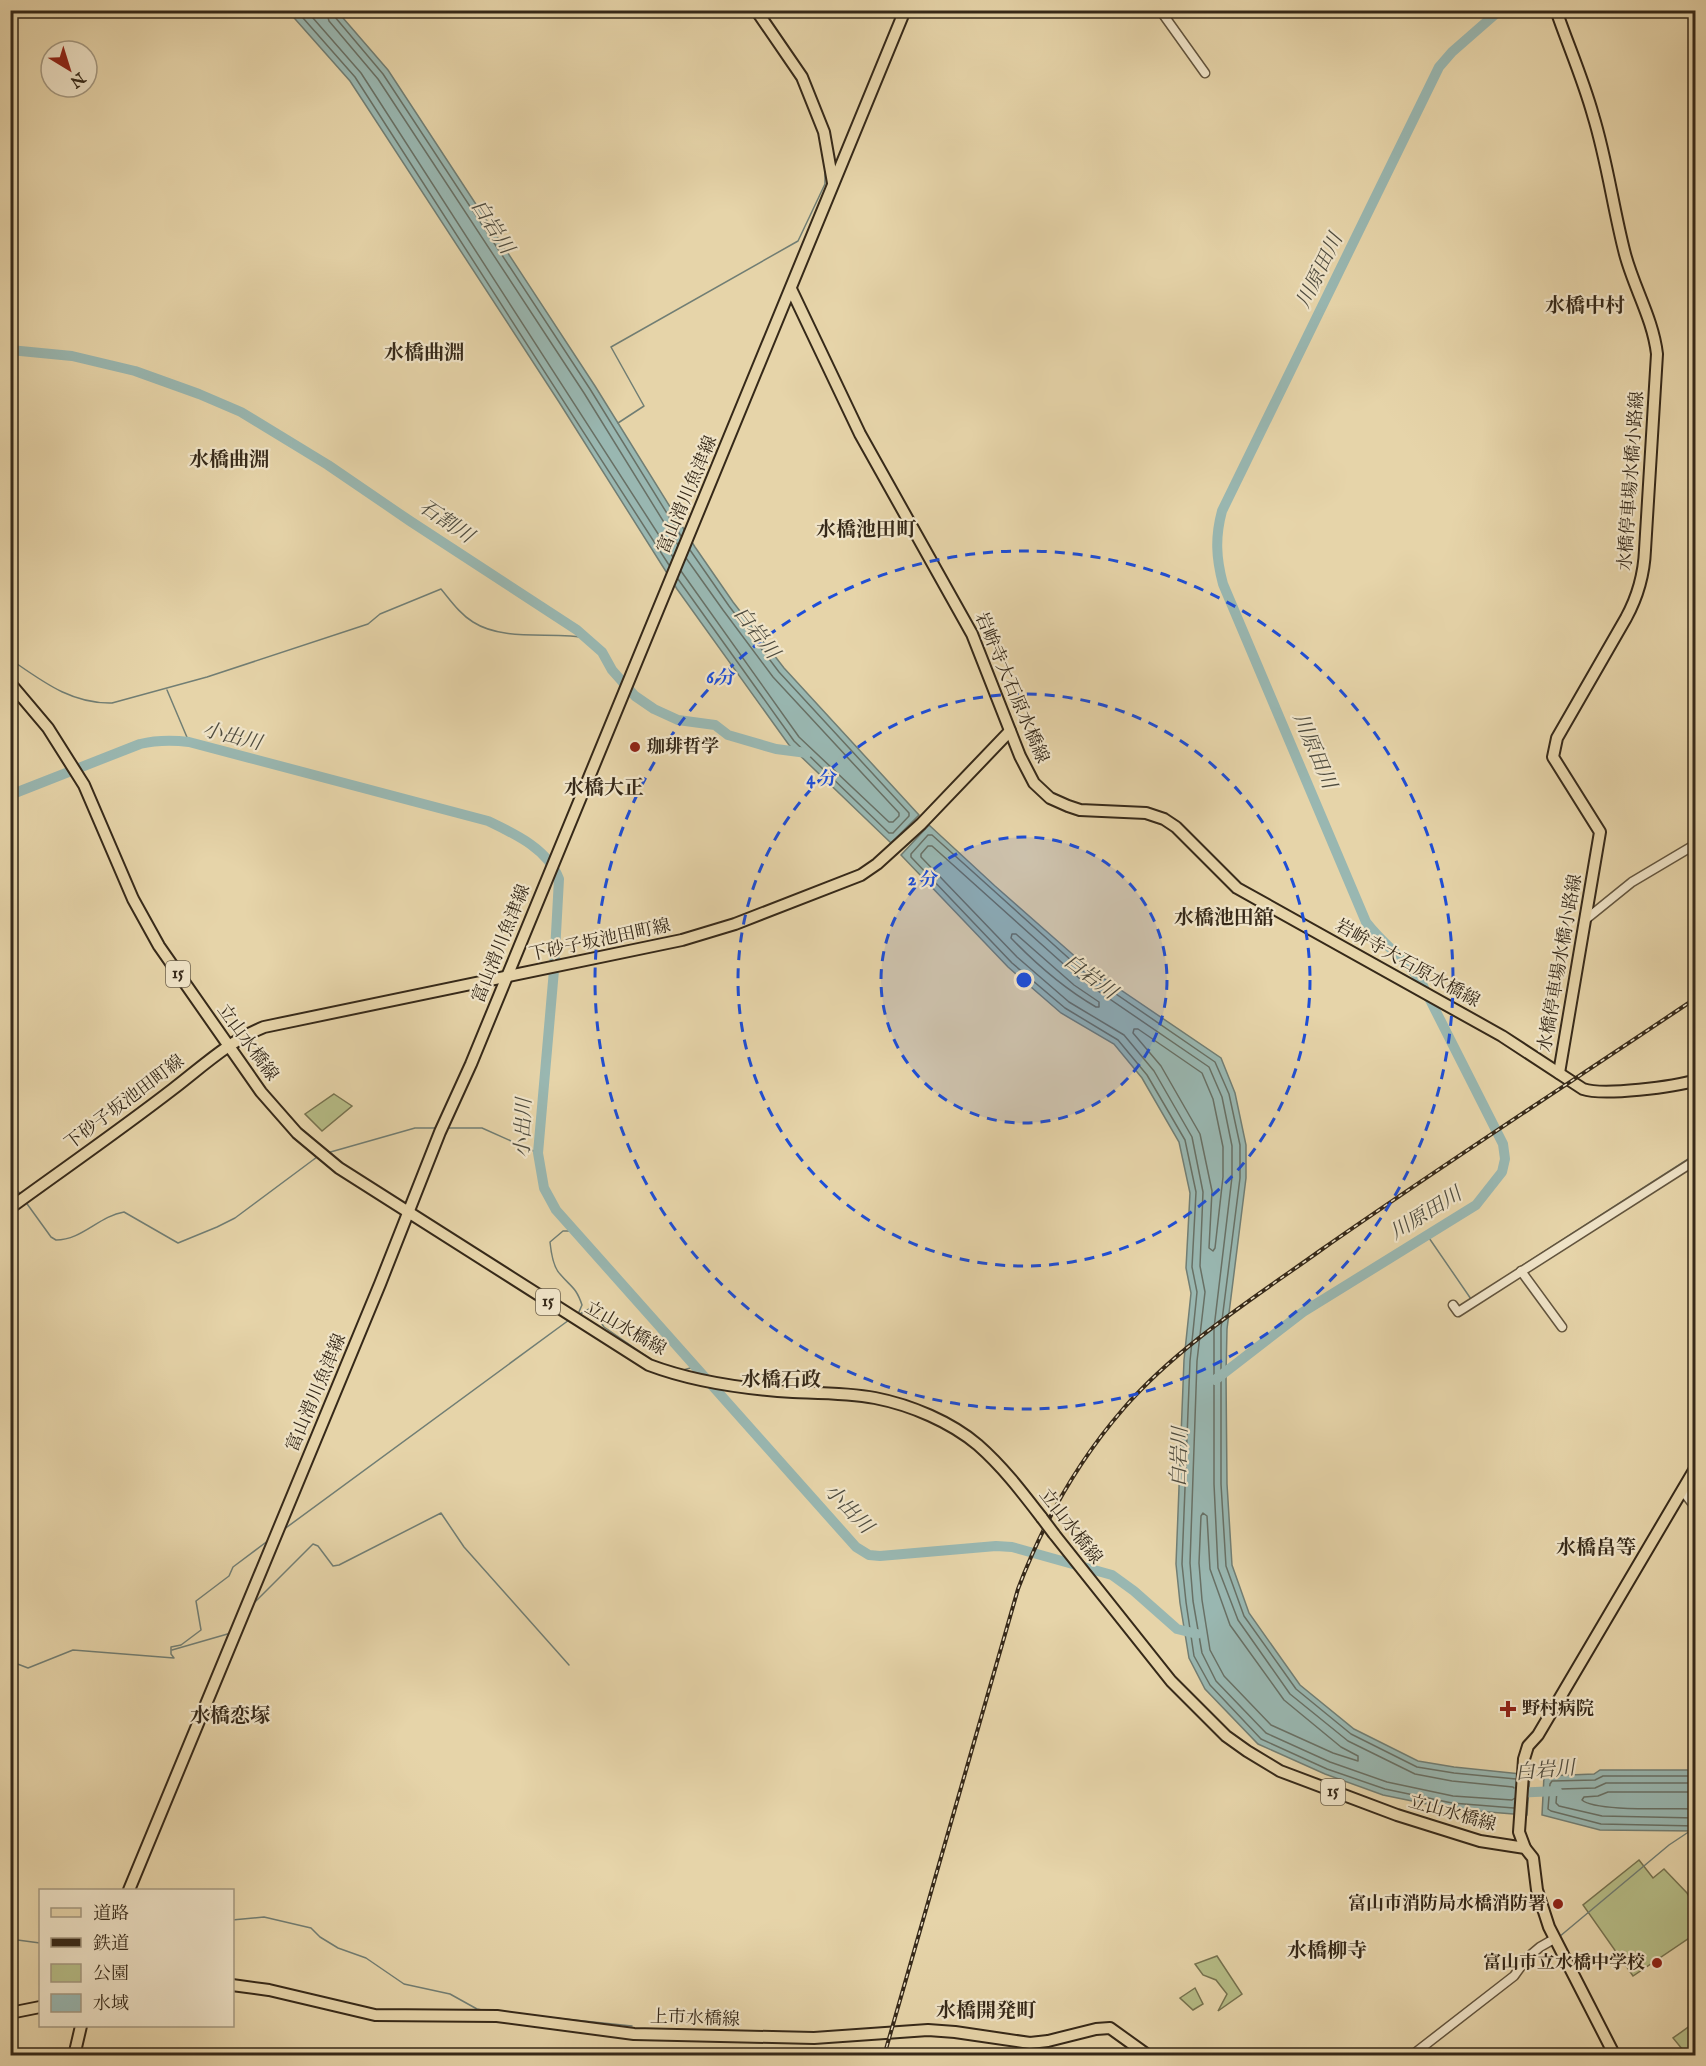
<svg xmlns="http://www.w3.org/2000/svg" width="1706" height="2066" font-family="'IM FELL English','Noto Serif JP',serif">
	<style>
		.green { fill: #b6bd87; stroke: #767350; stroke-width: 1.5 }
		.water { fill: #99b7b1; stroke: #717e74; stroke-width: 1.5 }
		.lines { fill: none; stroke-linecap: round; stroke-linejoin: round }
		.shore { stroke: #687065; stroke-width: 1.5 }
		.stream { stroke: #717e74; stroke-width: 1.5 }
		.river { stroke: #99b7b1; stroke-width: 10 }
		.minor-casing { stroke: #62543d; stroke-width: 11 }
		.major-casing { stroke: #362919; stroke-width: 14 }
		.minor { stroke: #efe3c7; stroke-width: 8 }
		.major { stroke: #e6d4a9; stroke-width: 10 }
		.rail-casing { stroke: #362919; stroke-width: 4 }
		.rail { stroke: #efe3c7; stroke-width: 1.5; stroke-dasharray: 4.5; stroke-linecap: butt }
		.major-bridge-casing { stroke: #362919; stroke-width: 14; stroke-linecap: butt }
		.major-bridge { stroke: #e6d4a9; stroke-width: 10 }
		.ring { fill: none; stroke: #1d4ed8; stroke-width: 3; stroke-dasharray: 10 8 }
		.poi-dot { fill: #8f2418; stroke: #efe3c7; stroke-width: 2 }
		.labels { text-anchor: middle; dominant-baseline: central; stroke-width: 4.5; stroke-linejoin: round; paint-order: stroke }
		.shield { fill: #efe3c7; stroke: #6e614d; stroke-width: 1.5 }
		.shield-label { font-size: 16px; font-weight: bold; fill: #362919 }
		.street-label { font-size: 18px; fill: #362919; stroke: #efe3c7 }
		.poi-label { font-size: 18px; font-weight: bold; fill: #362919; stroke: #efe3c7; text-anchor: start }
		.water-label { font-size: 20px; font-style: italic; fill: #4f4c3f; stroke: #efe3c7 }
		.neighbourhood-label { font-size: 20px; font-weight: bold; fill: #362919; stroke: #efe3c7 }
		.centre { fill: #1d4ed8; stroke: #efe3c7; stroke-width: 3 }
		.ring-label { font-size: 18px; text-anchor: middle; font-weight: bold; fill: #1d4ed8; stroke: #efe3c7; stroke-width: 4.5; stroke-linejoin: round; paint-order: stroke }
	</style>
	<rect width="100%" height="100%" fill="#e6d4a9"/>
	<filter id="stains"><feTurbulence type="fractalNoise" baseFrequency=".00333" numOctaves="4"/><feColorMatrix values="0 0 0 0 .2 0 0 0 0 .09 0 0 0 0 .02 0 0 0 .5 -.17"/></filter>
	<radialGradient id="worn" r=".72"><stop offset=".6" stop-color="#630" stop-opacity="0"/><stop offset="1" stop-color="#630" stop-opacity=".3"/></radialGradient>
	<!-- green -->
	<g class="green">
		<path d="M 334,1094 L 352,1106 L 322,1131 L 305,1114 Z"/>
		<path d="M 1639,1860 L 1653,1878 L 1664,1869 L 1687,1893 L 1695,1908 L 1695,1934 L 1633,1976 L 1583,1905 Z"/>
		<path d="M 1217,1956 L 1242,1994 L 1218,2011 L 1227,1994 L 1216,1980 L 1203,1975 L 1195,1964 Z"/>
		<path d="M 1195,1988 L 1203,2004 L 1193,2010 L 1180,1998 Z"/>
		<path d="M 1694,2023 L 1695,2054 L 1687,2055 L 1673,2038 Z"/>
	</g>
	<!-- water -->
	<g class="water">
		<path d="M 288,11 L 337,11 L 388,70 L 595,386 L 695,547 L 733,602 L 784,668 L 919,815 L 891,843 L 789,745 L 677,589 L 559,402 L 350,81 Z"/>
		<path d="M 929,825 L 995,886 L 1087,967 L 1221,1058 L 1235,1093 L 1246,1145 L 1246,1178 L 1227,1329 L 1226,1375 L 1227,1484 L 1232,1565 L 1249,1613 L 1300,1685 L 1354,1729 L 1418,1761 L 1454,1767 L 1530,1775 L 1527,1815 L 1451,1809 L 1383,1795 L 1325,1774 L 1258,1744 L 1205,1689 L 1189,1658 L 1180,1603 L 1176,1564 L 1184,1360 L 1191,1293 L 1186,1268 L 1190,1193 L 1179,1142 L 1142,1078 L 1114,1044 L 1061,1013 L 1008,967 L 901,855 Z"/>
		<path d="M 1600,1770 L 1695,1770 L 1695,1831 L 1600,1830 L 1542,1815 L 1544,1776 L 1594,1774 Z"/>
	</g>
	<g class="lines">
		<!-- shore -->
		<g class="shore">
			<path d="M 296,10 L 355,77 L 669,565"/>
			<path d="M 306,10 L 361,73 L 673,557"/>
			<path d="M 326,10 L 329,21 L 378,79 L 584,393 L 678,545"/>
			<path d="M 333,10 L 335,17 L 383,74 L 590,389 L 681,536"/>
			<path d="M 681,571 L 799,737 L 889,822 L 893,822 L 899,816 L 899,813 L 773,677 L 723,610 L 686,558"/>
			<path d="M 678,579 L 794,741 L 889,833 L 893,833 L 909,816 L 909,813 L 779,672 L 729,606 L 690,550"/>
			<path d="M 1012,934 L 1016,934 L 1074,985 L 1099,1002 L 1099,1007 L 1096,1007 C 1065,989 1036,964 1011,938 Z"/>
			<path d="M 1134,1029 L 1138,1029 L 1202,1073 L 1213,1099 L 1223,1147 L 1223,1177 L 1215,1248 L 1213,1251 L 1209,1248 L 1212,1191 L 1200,1134 L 1161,1066 L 1133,1033 Z"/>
			<path d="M 1203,1513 L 1207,1516 L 1210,1569 L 1230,1625 L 1284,1700 L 1341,1747 L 1358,1756 L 1358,1761 L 1333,1753 L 1271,1725 L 1224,1676 L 1210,1650 L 1202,1600 L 1199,1563 L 1201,1516 Z"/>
			<path d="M 1696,1776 L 1603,1776 L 1595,1780 L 1552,1781 L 1550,1784 L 1548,1809 L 1551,1811 L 1601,1824 L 1696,1826"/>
			<path d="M 1696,1783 L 1606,1783 L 1595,1788 L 1560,1789 L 1557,1791 L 1556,1803 L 1559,1806 L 1602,1816 L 1696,1818"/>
			<path d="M 1696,1792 L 1608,1792 L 1598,1796 L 1584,1797 L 1582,1800 C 1595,1812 1674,1808 1696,1809"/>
			<path d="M 1515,1798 L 1512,1800 L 1453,1796 L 1387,1782 L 1330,1762 L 1266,1733 L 1216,1681 L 1202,1653 L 1193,1601 L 1190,1563 L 1197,1361 L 1205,1292 L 1200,1266 L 1203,1192 L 1192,1137 L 1154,1071 L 1124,1035 L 1069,1002 L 1017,957 L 921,857 L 921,854 L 928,846 L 932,846 L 1079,978 L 1209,1067 L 1222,1097 L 1232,1146 L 1232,1177 L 1214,1328 L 1214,1484 L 1218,1568 L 1238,1620 L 1290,1694 L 1348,1741 L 1415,1774 L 1452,1781 L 1513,1787 L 1515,1789"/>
			<path d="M 1514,1808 L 1452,1803 L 1385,1789 L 1327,1769 L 1261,1739 L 1210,1685 L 1194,1656 L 1186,1602 L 1182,1564 L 1190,1361 L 1197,1292 L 1192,1267 L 1196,1192 L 1185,1140 L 1147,1075 L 1118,1040 L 1065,1008 L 1012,963 L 911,857 L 911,854 L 928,835 L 932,835 L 1084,972 L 1215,1062 L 1229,1094 L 1240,1145 L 1240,1178 L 1221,1328 L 1221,1484 L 1226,1566 L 1244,1616 L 1296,1689 L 1351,1734 L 1417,1767 L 1454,1773 L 1516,1779"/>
		</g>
		<!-- stream -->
		<g class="stream">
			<path d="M 1681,10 L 1696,22"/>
			<path d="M 793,74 L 800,85"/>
			<path d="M 618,423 L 644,406 L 611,347 L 798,241 L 825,184 L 825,170"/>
			<path d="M 10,659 C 42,681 71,704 112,703 L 207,677 L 368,624 L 380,614 L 441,589 C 451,601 460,614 473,622 C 504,642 552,631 588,638"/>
			<path d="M 167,690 L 189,742"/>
			<path d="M 447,1128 L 482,1128 L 538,1153"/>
			<path d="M 327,1153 L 415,1128 L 436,1128"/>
			<path d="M 10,1181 L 21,1195"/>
			<path d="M 25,1201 L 51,1237 L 56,1240 C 82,1240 99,1216 124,1212 L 178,1243 L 217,1227 L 235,1218 L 317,1157"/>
			<path d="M 574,1231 L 563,1231 L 550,1242 C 551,1252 553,1267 560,1274 C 571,1287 576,1287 582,1305 L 578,1314"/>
			<path d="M 1427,1235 L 1471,1299"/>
			<path d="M 1520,1267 L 1696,1154"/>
			<path d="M 578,1315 L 591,1308 L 604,1327 L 655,1362"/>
			<path d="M 683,1370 L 694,1367"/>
			<path d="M 283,1530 L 569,1320"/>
			<path d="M 253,1604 L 313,1544 L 318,1546 L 333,1566 L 339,1565 L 441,1513 L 464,1547 L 569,1665"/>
			<path d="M 241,1630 L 249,1614"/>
			<path d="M 172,1650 L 231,1633"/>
			<path d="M 10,1664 L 15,1663 L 28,1668 L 73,1650 L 174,1658 L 171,1654 L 171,1647 L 181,1645 L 201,1630 L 196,1601 L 229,1576 L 233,1567 L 269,1540"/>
			<path d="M 232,1920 L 264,1917 L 311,1928 L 320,1937 L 338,1948 L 366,1958 L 404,1984 L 450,1994 L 477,2009 L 487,2011"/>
			<path d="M 1559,1937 L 1669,1845 L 1690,1831"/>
			<path d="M 10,1939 L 40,1943"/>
			<path d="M 545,2017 L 632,2026"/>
		</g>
		<!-- river -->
		<g class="river">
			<path d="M 10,350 L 72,356 L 135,371 L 199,394 L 241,412 L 328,465 L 410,521 L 577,630 L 602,652 L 612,670 L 635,696 L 654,709 L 678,720 L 715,725 L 728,735 L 776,749 L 807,753"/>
			<path d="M 10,795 L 140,744 C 157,740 172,740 189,742 L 488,821 C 515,834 548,849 559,879 L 554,970 L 538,1153 L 544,1188 L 556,1210 L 856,1547 L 869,1555 L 880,1556 L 996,1546 L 1012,1547 L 1112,1575 L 1134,1591 L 1177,1629 L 1197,1634"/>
			<path d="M 1215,1380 L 1303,1312 L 1476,1205 L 1502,1172 L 1505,1159 L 1503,1144 L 1419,978 C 1403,958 1382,943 1366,922 L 1223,584 C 1216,558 1215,537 1222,511 L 1439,67 L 1452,52 L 1500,10"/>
			<path d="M 1516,1793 L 1557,1791"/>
		</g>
		<!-- minor casing -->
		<g class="minor-casing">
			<g id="minor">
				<path d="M 1160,10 L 1205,73"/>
				<path d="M 1585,920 L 1632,882 L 1696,844"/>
				<path d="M 1521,1271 L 1562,1327"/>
				<path d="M 1453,1305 L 1458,1312 L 1696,1160"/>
				<path d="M 1682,1490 L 1696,1508"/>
				<path d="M 1411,2056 L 1514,1976 L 1527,1958 L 1540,1947 L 1554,1939"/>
			</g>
		</g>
		<!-- major casing -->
		<g class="major-casing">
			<g id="major">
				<path d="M 756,10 L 802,77 L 824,132 L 833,183"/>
				<path d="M 1556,10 C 1568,45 1583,79 1593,115 C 1607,160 1613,208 1625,254 C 1634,288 1653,319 1657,354 L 1645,550 C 1644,575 1638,596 1626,618 L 1557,738 L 1553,757 L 1600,832 L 1559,1073"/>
				<path d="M 791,289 L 860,434 L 972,634 L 1020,756 L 1034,783 L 1050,798 L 1068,806 L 1080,810 L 1146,813 L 1164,819 L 1176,827 L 1237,888 L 1502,1036 L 1583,1089 C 1603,1096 1675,1087 1696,1080"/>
				<path d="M 10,683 L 48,728 L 84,785 L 133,899 L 159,946 L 261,1092 L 297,1133 L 339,1168 L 649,1365 C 694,1382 745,1389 793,1392 C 820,1393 849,1393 875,1398 C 911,1405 951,1422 978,1445 C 1003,1467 1022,1492 1042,1518"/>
				<path d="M 10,1208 C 65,1168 120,1130 173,1089 C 203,1066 229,1041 264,1027 L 682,940 L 735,924 L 861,875 L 877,864 L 921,824 L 1010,731"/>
				<path d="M 1054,1534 L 1171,1681 L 1226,1736 L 1247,1751 L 1280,1771 L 1397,1815 L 1480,1841 L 1525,1848 L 1533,1858 L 1537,1890 L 1549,1927 L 1615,2056"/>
				<path d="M 1525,1848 L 1519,1832 L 1524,1759 L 1528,1746 L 1538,1735 L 1696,1467"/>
				<path d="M 129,1890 L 380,1284 L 440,1132 L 471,1064 L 905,10"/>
				<path d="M 232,1985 L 269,1990 L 375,2015 L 497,2016 L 634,2034 L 814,2038 L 928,2030 L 955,2032 L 1030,2043 L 1048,2041 L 1096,2029 L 1110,2028 L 1149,2056"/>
				<path d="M 10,2013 L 40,2007"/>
				<path d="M 74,2056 L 81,2026"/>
			</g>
		</g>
		<!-- minor -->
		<use href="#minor" class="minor"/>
		<!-- major -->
		<use href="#major" class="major"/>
		<!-- rail casing -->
		<g class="rail-casing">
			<path id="rail" d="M 884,2056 L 1018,1589 C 1043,1523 1077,1462 1124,1408 C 1179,1345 1254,1298 1321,1250 C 1444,1164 1571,1082 1696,998"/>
		</g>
		<!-- rail -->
		<use href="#rail" class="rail"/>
		<!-- major-bridge casing -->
		<g class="major-bridge-casing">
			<path id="major-bridge" d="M 1042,1518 L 1054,1534"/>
		</g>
		<!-- major-bridge -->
		<use href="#major-bridge" class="major-bridge"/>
	</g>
	<!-- distance rings -->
	<circle cx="1024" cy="980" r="143" fill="#1d4ed8" fill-opacity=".12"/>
	<g class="ring">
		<circle cx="1024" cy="980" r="143"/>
		<circle cx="1024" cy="980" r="286"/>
		<circle cx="1024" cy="980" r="429"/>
	</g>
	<!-- markers -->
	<g class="poi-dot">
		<circle cx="635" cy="747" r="6"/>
		<path d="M1505 1700h6v6h6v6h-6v6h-6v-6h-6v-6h6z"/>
		<circle cx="1558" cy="1904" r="6"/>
		<circle cx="1657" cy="1963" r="6"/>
	</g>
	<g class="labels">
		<!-- shield labels -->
		<g class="shield">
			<rect x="166" y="961" width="24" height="26" rx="4.5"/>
			<rect x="536" y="1289" width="24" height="26" rx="4.5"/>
			<rect x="1321" y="1779" width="24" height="26" rx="4.5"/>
		</g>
		<g class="shield-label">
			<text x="178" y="974">15</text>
			<text x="548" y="1302">15</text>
			<text x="1333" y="1792">15</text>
		</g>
		<!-- street labels -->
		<g class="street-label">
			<text transform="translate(1632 481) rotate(-86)">水橋停車場水橋小路線</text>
			<text transform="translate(688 495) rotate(-67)">富山滑川魚津線</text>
			<text transform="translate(1011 688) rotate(67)">岩峅寺大石原水橋線</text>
			<text transform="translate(600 941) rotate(-12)">下砂子坂池田町線</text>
			<text transform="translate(502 944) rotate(-68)">富山滑川魚津線</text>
			<text transform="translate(1561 963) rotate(-80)">水橋停車場水橋小路線</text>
			<text transform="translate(1407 964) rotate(29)">岩峅寺大石原水橋線</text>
			<text transform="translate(247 1043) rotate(54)">立山水橋線</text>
			<text transform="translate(125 1103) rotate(-37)">下砂子坂池田町線</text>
			<text transform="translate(625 1329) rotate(30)">立山水橋線</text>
			<text transform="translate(317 1393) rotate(-67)">富山滑川魚津線</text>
			<text transform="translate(1070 1527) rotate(52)">立山水橋線</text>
			<text transform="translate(1452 1814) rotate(16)">立山水橋線</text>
			<text transform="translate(695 2019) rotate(2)">上市水橋線</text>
		</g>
		<!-- poi labels -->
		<g class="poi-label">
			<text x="647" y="747">珈琲哲学</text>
			<text x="1522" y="1709">野村病院</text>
			<text x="1546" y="1904" text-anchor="end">富山市消防局水橋消防署</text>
			<text x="1645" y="1963" text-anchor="end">富山市立水橋中学校</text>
		</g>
		<!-- water labels -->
		<g class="water-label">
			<text transform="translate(492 227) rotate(57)">白岩川</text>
			<text transform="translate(1320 271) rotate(-64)">川原田川</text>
			<text transform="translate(446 522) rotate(34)">石割川</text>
			<text transform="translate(756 633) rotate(52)">白岩川</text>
			<text transform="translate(232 737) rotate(14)">小出川</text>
			<text transform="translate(1314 751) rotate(67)">川原田川</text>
			<text transform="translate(1090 977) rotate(37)">白岩川</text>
			<text transform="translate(524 1128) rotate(-88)">小出川</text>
			<text transform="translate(1426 1214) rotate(-32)">川原田川</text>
			<text transform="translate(1180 1457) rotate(-88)">白岩川</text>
			<text transform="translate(848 1509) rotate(46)">小出川</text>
			<text transform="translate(1545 1771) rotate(-5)">白岩川</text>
		</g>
		<!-- neighbourhood labels -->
		<g class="neighbourhood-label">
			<text x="1585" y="306">水橋中村</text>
			<text x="424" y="353">水橋曲淵</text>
			<text x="229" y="460">水橋曲淵</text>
			<text x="866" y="530">水橋池田町</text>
			<text x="604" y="788">水橋大正</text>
			<text x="1224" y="918">水橋池田舘</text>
			<text x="781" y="1380">水橋石政</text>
			<text x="1596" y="1548">水橋畠等</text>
			<text x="230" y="1716">水橋恋塚</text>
			<text x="1327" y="1951">水橋柳寺</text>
			<text x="986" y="2011">水橋開発町</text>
		</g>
	</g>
	<circle cx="1024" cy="980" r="9" class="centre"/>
	<g class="ring-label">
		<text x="721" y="683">6 分</text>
		<text x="822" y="784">4 分</text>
		<text x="923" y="885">2 分</text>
	</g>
	<!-- margin -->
	<rect width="1706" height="2066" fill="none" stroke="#e6d4a9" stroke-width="36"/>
	<rect x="12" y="12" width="1682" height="2042" fill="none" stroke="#362919" stroke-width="3"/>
	<rect x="18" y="18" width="1670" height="2030" fill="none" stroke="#362919" stroke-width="1.5"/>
	<!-- legend -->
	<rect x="39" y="1889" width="195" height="138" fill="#efe3c7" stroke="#a59981" stroke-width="1.5"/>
	<rect x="51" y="1908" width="30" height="9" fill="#e6d4a9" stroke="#a59981" stroke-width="1.5"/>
	<text x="93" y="1919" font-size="18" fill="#362919">道路</text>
	<rect x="51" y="1938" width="30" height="9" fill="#362919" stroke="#a59981" stroke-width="1.5"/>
	<text x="93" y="1949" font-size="18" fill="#362919">鉄道</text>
	<rect x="51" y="1964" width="30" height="18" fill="#b6bd87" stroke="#a59981" stroke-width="1.5"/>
	<text x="93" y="1979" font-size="18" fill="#362919">公園</text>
	<rect x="51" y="1994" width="30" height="18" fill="#99b7b1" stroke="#a59981" stroke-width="1.5"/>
	<text x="93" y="2009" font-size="18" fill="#362919">水域</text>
	<!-- north arrow -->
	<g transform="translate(69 69) rotate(142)"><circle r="28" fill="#efe3c7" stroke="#a59981" stroke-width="1.5"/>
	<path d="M0-4.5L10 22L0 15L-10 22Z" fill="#8f2418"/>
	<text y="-9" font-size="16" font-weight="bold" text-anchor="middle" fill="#362919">N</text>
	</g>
	<rect width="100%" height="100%" filter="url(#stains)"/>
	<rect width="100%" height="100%" fill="url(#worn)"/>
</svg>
